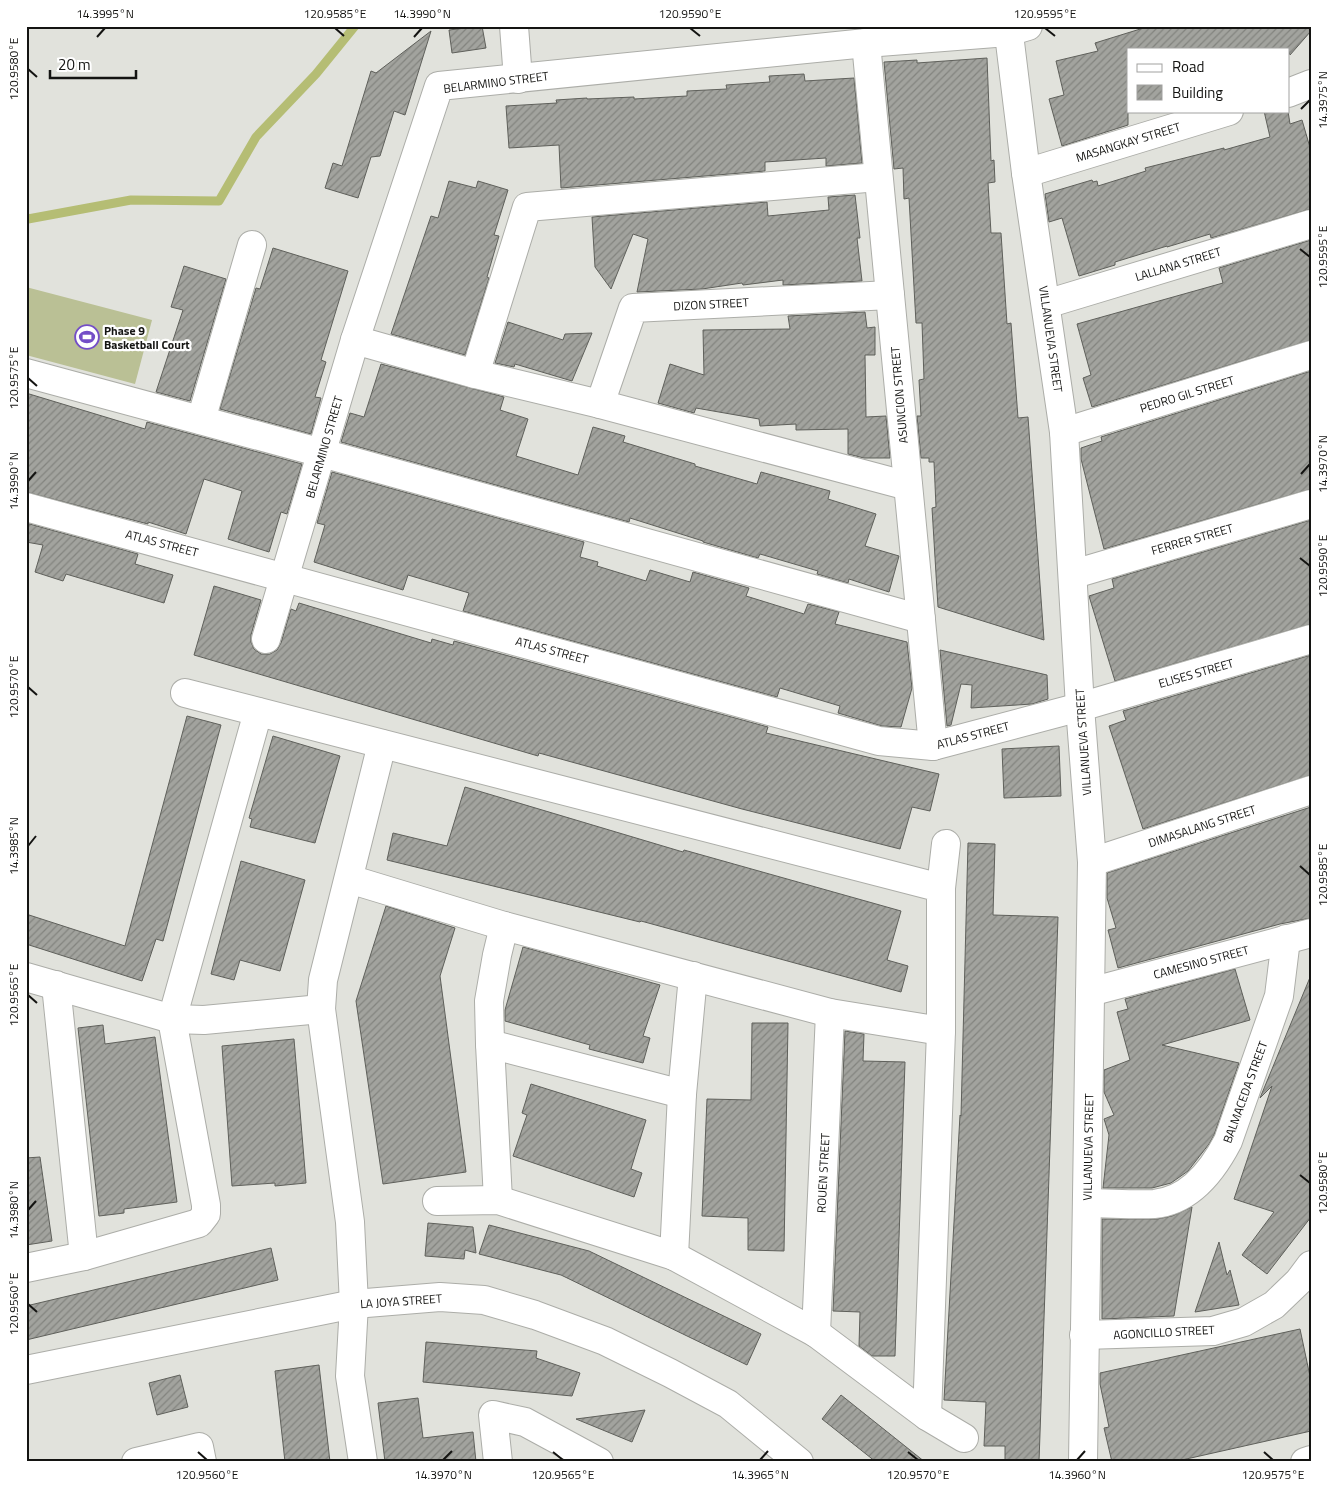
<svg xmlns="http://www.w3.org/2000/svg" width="1337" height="1488" font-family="'Titillium Web',sans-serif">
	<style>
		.garden { fill: #bac095 }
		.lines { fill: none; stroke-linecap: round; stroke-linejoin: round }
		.stream { stroke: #b5bd74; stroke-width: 9 }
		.building { fill: url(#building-hatch); stroke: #5f605b }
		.street-casing { stroke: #acada8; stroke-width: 30 }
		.secondary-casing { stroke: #acada8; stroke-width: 30 }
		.street { stroke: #fff; stroke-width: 28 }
		.secondary { stroke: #fff; stroke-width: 28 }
		.ticks { fill: none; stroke: #141412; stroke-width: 2 }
		.labels { text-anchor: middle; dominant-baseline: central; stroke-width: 4.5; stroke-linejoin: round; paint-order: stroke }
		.street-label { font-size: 12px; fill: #141412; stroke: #fff }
		.poi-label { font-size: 12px; font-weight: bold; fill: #141412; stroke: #fff; text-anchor: start }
		.neatline { fill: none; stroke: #141412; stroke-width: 2 }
		.ticks-label { font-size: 12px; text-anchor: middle; fill: #141412 }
	</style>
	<defs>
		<pattern id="building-hatch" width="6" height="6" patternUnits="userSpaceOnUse" patternTransform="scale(1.25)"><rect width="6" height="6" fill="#a2a39e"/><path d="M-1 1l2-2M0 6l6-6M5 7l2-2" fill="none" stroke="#83847f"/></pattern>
	</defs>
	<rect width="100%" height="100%" fill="#e1e2dc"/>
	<!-- garden -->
	<path class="garden" d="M 26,287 L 152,320 L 135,384 L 26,355 Z"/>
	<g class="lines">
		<!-- stream -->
		<path class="stream" d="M 26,217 L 28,219 L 131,200 L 219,201 L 256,137 L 316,74 L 355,26"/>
	</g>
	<!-- building -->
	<g class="building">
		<path d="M 482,26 L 486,48 L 452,53 L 449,30 Z"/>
		<path d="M 1150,26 L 1311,26 L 1311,31 L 1290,55 L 1288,49 L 1128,49 L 1128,125 L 1062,146 L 1049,99 L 1064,95 L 1056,61 L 1098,51 L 1095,43 Z"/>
		<path d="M 431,31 L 405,115 L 394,111 L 380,156 L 371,157 L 358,198 L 325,188 L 333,163 L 342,166 L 371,71 L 376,73 Z"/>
		<path d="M 987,58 L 991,161 L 994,160 L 995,182 L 988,183 L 991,233 L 1001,233 L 1007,324 L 1011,323 L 1018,418 L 1028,417 L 1044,640 L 938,607 L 932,508 L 936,507 L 934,462 L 929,462 L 929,458 L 921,458 L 917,416 L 921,416 L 919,380 L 924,379 L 922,323 L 916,323 L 909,198 L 904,199 L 903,168 L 894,169 L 884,62 L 917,60 L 917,63 Z"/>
		<path d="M 804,74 L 805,81 L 854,78 L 862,163 L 826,166 L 826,158 L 765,162 L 765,171 L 561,188 L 559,145 L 509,148 L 506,106 L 557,103 L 556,100 L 587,98 L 587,99 L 634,97 L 634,99 L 687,96 L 687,91 L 727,89 L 726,85 L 770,82 L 769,76 Z"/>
		<path d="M 1264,111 L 1288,111 L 1290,124 L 1302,120 L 1311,151 L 1311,209 L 1211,238 L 1210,234 L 1167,247 L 1167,246 L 1115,262 L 1115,265 L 1079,276 L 1062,218 L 1049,222 L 1045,194 L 1092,180 L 1093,182 L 1097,181 L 1098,186 L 1146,171 L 1145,168 L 1224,148 L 1224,150 L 1270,137 Z"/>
		<path d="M 449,181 L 476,188 L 478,181 L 508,190 L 494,235 L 499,236 L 487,277 L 489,278 L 465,355 L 391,334 L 431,216 L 438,218 Z"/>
		<path d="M 855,195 L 860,238 L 857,238 L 862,281 L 783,285 L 783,280 L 743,285 L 742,283 L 702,289 L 637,292 L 648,239 L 633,234 L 611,289 L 595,267 L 592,217 L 767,202 L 768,216 L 829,210 L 828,197 Z"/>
		<path d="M 1311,240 L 1311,340 L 1092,407 L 1083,378 L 1091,375 L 1077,324 L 1223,283 L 1219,268 Z"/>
		<path d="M 273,248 L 348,271 L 321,360 L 326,362 L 315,397 L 321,398 L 311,434 L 220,409 L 256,288 L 260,289 Z"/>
		<path d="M 184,266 L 226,279 L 190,401 L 156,392 L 183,310 L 171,307 Z"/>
		<path d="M 865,312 L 867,328 L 875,327 L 875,355 L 865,355 L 866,417 L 886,416 L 890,458 L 864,458 L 848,454 L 848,429 L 796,430 L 796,424 L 760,426 L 759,419 L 696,408 L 694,413 L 658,403 L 670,364 L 704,375 L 703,330 L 790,329 L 788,316 Z"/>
		<path d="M 508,322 L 563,340 L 565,334 L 592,333 L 572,381 L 515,364 L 514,367 L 495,363 Z"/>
		<path d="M 381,364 L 504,397 L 500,410 L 528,419 L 516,456 L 578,475 L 593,427 L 625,436 L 623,442 L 695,464 L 695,466 L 757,484 L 761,472 L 830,491 L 828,499 L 876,514 L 865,546 L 899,556 L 889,592 L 849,579 L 848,583 L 817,574 L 818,571 L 760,554 L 758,558 L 703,542 L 703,541 L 630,518 L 629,522 L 341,442 L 350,413 L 364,417 Z"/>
		<path d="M 1311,371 L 1311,489 L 1104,549 L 1081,459 L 1081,448 L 1102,441 L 1101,437 Z"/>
		<path d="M 26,393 L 145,429 L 147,422 L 302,464 L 287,514 L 281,512 L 269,552 L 228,539 L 242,491 L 204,479 L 186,534 L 148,522 L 148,524 L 26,492 Z"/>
		<path d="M 332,472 L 584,542 L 580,557 L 598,562 L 597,566 L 646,581 L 650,570 L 690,582 L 693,572 L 749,588 L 746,596 L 804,614 L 808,604 L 839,612 L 835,624 L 907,642 L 912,688 L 901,727 L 882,726 L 838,713 L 840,706 L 780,688 L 777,697 L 463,611 L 469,593 L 408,575 L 403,590 L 314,562 L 325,525 L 317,523 Z"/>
		<path d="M 1311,520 L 1311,624 L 1115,681 L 1089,596 L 1114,588 L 1112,579 Z"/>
		<path d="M 26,523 L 138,554 L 135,564 L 173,575 L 164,603 L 66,574 L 63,581 L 35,572 L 43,545 L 26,542 Z"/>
		<path d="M 214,586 L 261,600 L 251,635 L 251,642 L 254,649 L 261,654 L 270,654 L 277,650 L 281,643 L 291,609 L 296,611 L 299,603 L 431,643 L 432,639 L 453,645 L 454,641 L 768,727 L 766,733 L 939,774 L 930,811 L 912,807 L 900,849 L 742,809 L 539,753 L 538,756 L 194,655 Z"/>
		<path d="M 940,650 L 1047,675 L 1048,699 L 1032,704 L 971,708 L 972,685 L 961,684 L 951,725 L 947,726 Z"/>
		<path d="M 1311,655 L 1311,775 L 1143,829 L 1109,726 L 1126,720 L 1123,711 Z"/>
		<path d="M 187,716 L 221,725 L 163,941 L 156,939 L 142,981 L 26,944 L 26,914 L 125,946 Z"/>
		<path d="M 273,736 L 340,756 L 315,843 L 250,827 L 252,819 L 249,818 Z"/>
		<path d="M 1059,746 L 1061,796 L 1004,798 L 1002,749 Z"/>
		<path d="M 465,787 L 683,852 L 684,850 L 901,911 L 887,960 L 908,966 L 901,992 L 641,921 L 640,922 L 387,860 L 393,833 L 447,846 Z"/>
		<path d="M 1311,807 L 1311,918 L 1280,924 L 1118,968 L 1108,930 L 1116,928 L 1107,898 L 1107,873 Z"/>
		<path d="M 968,843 L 995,844 L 993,915 L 1058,917 L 1039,1462 L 1005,1462 L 1005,1446 L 984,1446 L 986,1402 L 944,1400 L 960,1115 L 961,1116 Z"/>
		<path d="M 241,861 L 305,880 L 280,971 L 240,960 L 234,980 L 211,974 Z"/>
		<path d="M 386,906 L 455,928 L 440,976 L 466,1172 L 383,1184 L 356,1001 Z"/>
		<path d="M 523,947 L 660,985 L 643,1036 L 650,1038 L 643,1063 L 589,1049 L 590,1045 L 505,1021 L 505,1010 Z"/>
		<path d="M 1235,969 L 1250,1020 L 1162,1045 L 1239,1063 L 1214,1135 L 1209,1144 L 1188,1171 L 1171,1183 L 1152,1188 L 1103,1188 L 1109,1135 L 1104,1119 L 1114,1115 L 1104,1092 L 1104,1070 L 1130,1060 L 1117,1012 L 1128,1009 L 1125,999 Z"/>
		<path d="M 1311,975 L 1311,1217 L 1267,1274 L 1242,1255 L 1274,1212 L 1234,1199 L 1272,1086 L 1260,1098 Z"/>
		<path d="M 752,1023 L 788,1023 L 784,1251 L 748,1250 L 748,1218 L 702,1216 L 707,1099 L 751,1100 Z"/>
		<path d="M 103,1025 L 105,1044 L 155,1037 L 177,1202 L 124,1209 L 124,1213 L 99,1216 L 78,1028 Z"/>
		<path d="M 845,1031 L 864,1034 L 863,1061 L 905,1062 L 895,1356 L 872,1356 L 859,1346 L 860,1312 L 833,1311 Z"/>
		<path d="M 294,1039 L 306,1183 L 275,1186 L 275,1183 L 232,1186 L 222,1046 Z"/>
		<path d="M 531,1084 L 646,1120 L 631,1169 L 642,1173 L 634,1197 L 513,1156 L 527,1115 L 522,1113 Z"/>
		<path d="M 40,1157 L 52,1241 L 26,1245 L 26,1158 Z"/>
		<path d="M 1192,1207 L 1174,1316 L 1102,1319 L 1102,1219 L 1157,1219 L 1172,1216 Z"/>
		<path d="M 428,1223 L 473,1227 L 476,1253 L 465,1250 L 464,1259 L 425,1256 Z"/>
		<path d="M 489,1225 L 589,1251 L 761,1334 L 747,1365 L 561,1275 L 479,1254 Z"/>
		<path d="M 1219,1242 L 1227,1275 L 1230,1270 L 1239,1305 L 1195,1312 Z"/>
		<path d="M 271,1248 L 278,1280 L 26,1340 L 26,1306 Z"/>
		<path d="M 1300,1329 L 1311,1381 L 1311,1431 L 1173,1462 L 1112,1462 L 1104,1428 L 1109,1427 L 1100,1384 L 1100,1373 Z"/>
		<path d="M 426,1342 L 537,1351 L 536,1358 L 580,1373 L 572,1396 L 423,1382 Z"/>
		<path d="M 319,1365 L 330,1462 L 285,1462 L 275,1371 Z"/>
		<path d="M 180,1375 L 188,1407 L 157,1415 L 149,1383 Z"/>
		<path d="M 841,1395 L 925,1462 L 876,1462 L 822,1419 Z"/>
		<path d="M 418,1398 L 423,1438 L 473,1432 L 476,1462 L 385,1462 L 378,1403 Z"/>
		<path d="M 645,1410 L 632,1442 L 576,1419 Z"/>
	</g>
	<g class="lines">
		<!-- street casing -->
		<g class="street-casing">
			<g id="street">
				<path d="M 514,26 L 518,79"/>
				<path d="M 1008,26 L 1026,173 L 1064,432 L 1080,707 L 1092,862 L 1083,1462"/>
				<path d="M 866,43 L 933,746"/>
				<path d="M 1288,93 L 1311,84"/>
				<path d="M 1026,173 L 1229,111"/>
				<path d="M 1046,304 L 1311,224"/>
				<path d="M 355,340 L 475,374 L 600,404 L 908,486"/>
				<path d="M 26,373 L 322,453 L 921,619"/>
				<path d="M 475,374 L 527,207 L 878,177"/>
				<path d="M 600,404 L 633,308 L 890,295"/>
				<path d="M 201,420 L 252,245"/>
				<path d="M 1064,432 L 1311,355"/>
				<path d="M 26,507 L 879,741 L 933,746 L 1080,707 L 1311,639"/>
				<path d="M 1074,574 L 1311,504"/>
				<path d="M 266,639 L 355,340 L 439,86 L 866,43 L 1008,32 L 1028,26"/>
				<path d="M 185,693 L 941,888 L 941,1031 L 927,1416"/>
				<path d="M 1092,862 L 1311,790"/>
				<path d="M 349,879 L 504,926"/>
				<path d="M 941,888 L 946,844"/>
				<path d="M 26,977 L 172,1019 L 204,1020 L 321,1009"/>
				<path d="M 56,985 L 84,1256"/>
				<path d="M 1090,992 L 1311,933"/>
				<path d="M 490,1044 L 682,1094"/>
				<path d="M 498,1200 L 490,1044 L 489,1001 L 497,955 L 504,926 L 830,1013 L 941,1031"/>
				<path d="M 437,1201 L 498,1200 L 674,1256 L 816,1333 L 927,1416 L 964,1438"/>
				<path d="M 1087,1203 C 1109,1203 1132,1205 1154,1204 C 1189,1201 1213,1170 1228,1141 L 1279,996 L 1286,939"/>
				<path d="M 674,1256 L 682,1094 L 693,976"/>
				<path d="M 26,1268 L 84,1256 L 199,1223 L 206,1214 L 206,1205 L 172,1019 L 258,712"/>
				<path d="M 816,1333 L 830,1013"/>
				<path d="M 1084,1335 L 1213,1331 L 1244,1322 L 1274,1305 L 1299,1281 L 1311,1265"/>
				<path d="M 136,1462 L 199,1447 L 202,1462"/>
				<path d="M 363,1462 L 350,1376 L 354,1304 L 350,1222 L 321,1009 L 323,980 L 382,744"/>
				<path d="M 498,1462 L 493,1415 L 525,1422 L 599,1462"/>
			</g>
		</g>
		<!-- secondary casing -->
		<g class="secondary-casing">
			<g id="secondary">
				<path d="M 26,1370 L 354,1304 L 440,1297 L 484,1300 L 535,1315 L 605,1341 L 670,1373 L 728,1404 L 799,1462"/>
				<path d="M 1305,1462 L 1311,1460"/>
			</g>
		</g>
		<!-- street -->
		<use href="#street" class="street"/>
		<!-- secondary -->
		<use href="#secondary" class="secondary"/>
	</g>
	<!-- ticks -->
	<path class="ticks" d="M 335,28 L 344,36M 690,28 L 700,36M 1045,28 L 1055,36M 97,37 L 105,28M 414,37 L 422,28M 28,69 L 37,77M 1301,109 L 1310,100M 1300,249 L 1310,257M 28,378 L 37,386M 1301,474 L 1310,464M 28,481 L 36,472M 1300,558 L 1310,566M 28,687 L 37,695M 28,846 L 36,836M 1300,866 L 1310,875M 28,995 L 37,1003M 1300,1175 L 1310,1183M 28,1210 L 36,1201M 28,1304 L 37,1312M 198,1452 L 207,1460M 553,1452 L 563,1460M 908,1452 L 918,1460M 1264,1452 L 1273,1460M 443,1460 L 452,1451M 760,1460 L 768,1451M 1077,1460 L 1085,1451"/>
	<!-- icons -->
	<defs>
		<g id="stadium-ring" transform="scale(1.25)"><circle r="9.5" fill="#fff" stroke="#744ec7" stroke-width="1.5"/><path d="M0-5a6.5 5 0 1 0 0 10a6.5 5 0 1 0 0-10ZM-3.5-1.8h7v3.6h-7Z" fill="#744ec7"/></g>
	</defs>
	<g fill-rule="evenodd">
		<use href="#stadium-ring" x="87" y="337"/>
	</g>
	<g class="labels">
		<!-- street labels -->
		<g class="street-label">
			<text transform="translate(496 82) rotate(-7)">BELARMINO STREET</text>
			<text transform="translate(1128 142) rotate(-17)">MASANGKAY STREET</text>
			<text transform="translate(1178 264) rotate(-17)">LALLANA STREET</text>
			<text transform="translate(711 304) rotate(-3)">DIZON STREET</text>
			<text transform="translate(1051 339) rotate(82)">VILLANUEVA STREET</text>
			<text transform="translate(1187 394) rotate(-17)">PEDRO GIL STREET</text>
			<text transform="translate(899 395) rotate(-95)">ASUNCION STREET</text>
			<text transform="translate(324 447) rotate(-74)">BELARMINO STREET</text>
			<text transform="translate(1192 539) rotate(-16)">FERRER STREET</text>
			<text transform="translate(162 543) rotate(15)">ATLAS STREET</text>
			<text transform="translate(552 650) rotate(15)">ATLAS STREET</text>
			<text transform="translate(1196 673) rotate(-16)">ELISES STREET</text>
			<text transform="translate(973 735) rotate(-15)">ATLAS STREET</text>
			<text transform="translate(1083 742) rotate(-94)">VILLANUEVA STREET</text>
			<text transform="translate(1202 826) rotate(-18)">DIMASALANG STREET</text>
			<text transform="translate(1201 962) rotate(-15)">CAMESINO STREET</text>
			<text transform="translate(1245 1092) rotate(-70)">BALMACEDA STREET</text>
			<text transform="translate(1088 1147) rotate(-89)">VILLANUEVA STREET</text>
			<text transform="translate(823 1173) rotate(-87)">ROUEN STREET</text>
			<text transform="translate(401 1301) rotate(-4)">LA JOYA STREET</text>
			<text transform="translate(1164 1332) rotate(-3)">AGONCILLO STREET</text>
		</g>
		<!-- poi labels -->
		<g class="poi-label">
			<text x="104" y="330">Phase 9<tspan x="104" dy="14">Basketball Court</tspan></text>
		</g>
	</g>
	<!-- border -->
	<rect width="1337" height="1488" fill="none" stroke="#ffffff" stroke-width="55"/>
	<!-- legend -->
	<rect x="1127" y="48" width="162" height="65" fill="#ffffff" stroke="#a1a1a0"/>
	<rect x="1137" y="64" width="25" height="8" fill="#ffffff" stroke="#a1a1a0"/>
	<text x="1172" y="72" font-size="15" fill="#141412">Road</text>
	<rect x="1137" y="85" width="25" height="15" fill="url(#building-hatch)" stroke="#a1a1a0"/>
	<text x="1172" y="98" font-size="15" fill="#141412">Building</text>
	<!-- scale -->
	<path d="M50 70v8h86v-8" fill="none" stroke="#141412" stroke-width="2.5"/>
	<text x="58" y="70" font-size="15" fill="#141412" stroke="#ffffff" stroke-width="4" paint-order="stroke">20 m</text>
	<rect x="28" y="28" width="1282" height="1432" class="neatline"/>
	<g class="ticks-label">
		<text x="105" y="18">14.3995°N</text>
		<text x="335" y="18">120.9585°E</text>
		<text x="422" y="18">14.3990°N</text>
		<text x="690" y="18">120.9590°E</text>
		<text x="1045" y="18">120.9595°E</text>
		<text transform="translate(14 69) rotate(-90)" y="4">120.9580°E</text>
		<text transform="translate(1323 100) rotate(-90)" y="4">14.3975°N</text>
		<text transform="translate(1323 257) rotate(-90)" y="4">120.9595°E</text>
		<text transform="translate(14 378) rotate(-90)" y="4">120.9575°E</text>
		<text transform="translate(1323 464) rotate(-90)" y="4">14.3970°N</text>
		<text transform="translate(14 481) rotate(-90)" y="4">14.3990°N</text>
		<text transform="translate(1323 566) rotate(-90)" y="4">120.9590°E</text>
		<text transform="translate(14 687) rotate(-90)" y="4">120.9570°E</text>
		<text transform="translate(14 846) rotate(-90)" y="4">14.3985°N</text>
		<text transform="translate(1323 875) rotate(-90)" y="4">120.9585°E</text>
		<text transform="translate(14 995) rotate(-90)" y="4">120.9565°E</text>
		<text transform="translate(1323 1183) rotate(-90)" y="4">120.9580°E</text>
		<text transform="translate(14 1210) rotate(-90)" y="4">14.3980°N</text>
		<text transform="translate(14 1304) rotate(-90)" y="4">120.9560°E</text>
		<text x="207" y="1479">120.9560°E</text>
		<text x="443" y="1479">14.3970°N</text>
		<text x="563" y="1479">120.9565°E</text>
		<text x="760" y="1479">14.3965°N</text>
		<text x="918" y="1479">120.9570°E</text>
		<text x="1077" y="1479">14.3960°N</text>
		<text x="1273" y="1479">120.9575°E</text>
	</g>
</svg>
